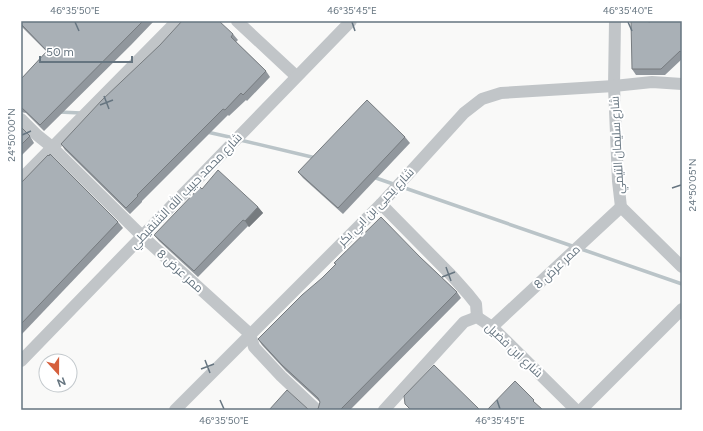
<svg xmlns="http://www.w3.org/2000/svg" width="703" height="431" font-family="Figtree,Cairo,sans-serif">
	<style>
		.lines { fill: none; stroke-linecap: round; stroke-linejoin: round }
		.stream { stroke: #bac4c8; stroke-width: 3.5 }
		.minor { stroke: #c1c5c8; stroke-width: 12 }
		.wall { fill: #91979d }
		.shaded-wall { fill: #767b7f }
		.building { fill: #a9b0b6; stroke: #767b7f }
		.ticks { fill: none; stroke: #667580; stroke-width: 1.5 }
		.labels { text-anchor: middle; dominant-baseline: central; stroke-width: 4; stroke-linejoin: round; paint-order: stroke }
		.street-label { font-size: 12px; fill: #667580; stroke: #fff }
		.neatline { fill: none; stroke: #667580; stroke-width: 1.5 }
		.ticks-label { font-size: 10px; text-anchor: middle; fill: #667580 }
	</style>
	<rect width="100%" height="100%" fill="#f9f9f8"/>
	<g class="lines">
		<!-- stream -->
		<g class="stream">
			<path d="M 59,112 L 81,113"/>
			<path d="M 207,132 L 234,138"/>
			<path d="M 240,140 L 316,158"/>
			<path d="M 373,177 L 575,247"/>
			<path d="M 581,249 L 682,284"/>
		</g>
		<!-- minor -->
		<g class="minor">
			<path d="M 237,21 L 296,76"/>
			<path d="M 615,21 L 614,86 L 618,181 L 621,207 L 682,267"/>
			<path d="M 21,119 L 37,135 L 52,147 L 142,236 L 250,334 L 254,347 L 281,376 L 317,410"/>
			<path d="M 21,179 L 177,21"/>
			<path d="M 381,204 L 452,276 L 468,294 L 476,304 L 477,317"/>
			<path d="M 492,327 L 621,207"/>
			<path d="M 21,361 L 351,21"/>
			<path d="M 175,410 L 381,204 L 464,113 L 482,99 L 501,93 L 614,86 L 652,82 L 682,84"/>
			<path d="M 384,410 L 464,322 L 477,317 L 492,327 L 576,410"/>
			<path d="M 581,410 L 682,309"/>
		</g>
	</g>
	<!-- wall -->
	<g class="wall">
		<path d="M 21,21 L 154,21 L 131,45 L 44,131 L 26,113 L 21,112 L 21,79 L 47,52 L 21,26 Z"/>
		<path d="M 682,21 L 682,59 L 665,75 L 636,75 L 632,69 L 650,22 Z"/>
		<path d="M 233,34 L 238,40 L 236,42 L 266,71 L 270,77 L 247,101 L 246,100 L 229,116 L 228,115 L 142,201 L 142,202 L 130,214 L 65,150 L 61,144 Z"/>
		<path d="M 21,127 L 30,136 L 34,143 L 21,156 Z"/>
		<path d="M 405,137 L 410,143 L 343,214 L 303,178 L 298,172 Z"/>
		<path d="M 21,183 L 118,222 L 123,228 L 22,334 L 21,334 Z"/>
		<path d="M 202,189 L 258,207 L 263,213 L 249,227 L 248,226 L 198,277 L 159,241 L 154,235 Z"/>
		<path d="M 420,257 L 457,292 L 461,298 L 350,410 L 315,410 L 318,409 L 320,402 L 286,371 L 262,345 L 258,339 Z"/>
	</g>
	<!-- shaded-wall -->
	<path class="shaded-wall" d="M 258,207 L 263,213 L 249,227 L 245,221 Z"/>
	<!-- building -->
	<g class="building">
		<path d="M 21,21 L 143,21 L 40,125 L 21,107 L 21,79 L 47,51 L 21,24 Z"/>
		<path d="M 182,21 L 219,21 L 233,34 L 231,37 L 266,71 L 243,95 L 241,93 L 225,110 L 223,109 L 137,195 L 138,196 L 126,208 L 61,144 L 102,100 L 160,45 Z"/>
		<path d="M 631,21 L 645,21 L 650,22 L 651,21 L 682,21 L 682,53 L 680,51 L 661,69 L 632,69 Z"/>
		<path d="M 367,100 L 405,137 L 338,208 L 298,172 Z"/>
		<path d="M 21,127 L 30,136 L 21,145 Z"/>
		<path d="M 50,154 L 118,222 L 21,324 L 21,183 L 48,155 L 49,156 Z"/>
		<path d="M 218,170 L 258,207 L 245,221 L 243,220 L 194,271 L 154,235 L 200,187 L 202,189 Z"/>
		<path d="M 381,217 L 420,257 L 457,292 L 340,410 L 315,410 L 318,409 L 320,402 L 318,398 L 282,365 L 258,339 L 302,295 L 322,278 L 336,264 L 334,263 Z"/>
		<path d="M 434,365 L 479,409 L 478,410 L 411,410 L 405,404 L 404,396 Z"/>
		<path d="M 515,381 L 534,400 L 533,401 L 543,410 L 487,410 Z"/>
		<path d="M 287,390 L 309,410 L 269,410 Z"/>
	</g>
	<!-- ticks -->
	<path class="ticks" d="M 75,22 L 79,31M 352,22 L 355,31M 628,22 L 632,31M 104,96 L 109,109M 100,105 L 113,100M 22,135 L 31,131M 672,188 L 681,185M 446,267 L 451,281M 442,277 L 455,272M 205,360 L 210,373M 201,369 L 214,364M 220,400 L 224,409M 497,400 L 500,409"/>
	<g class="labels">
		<!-- street labels -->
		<g class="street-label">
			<text transform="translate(617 145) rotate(-93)">شارع سليمان التيمي</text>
			<text transform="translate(186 191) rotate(-46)">شارع محمد حبيب الله الشنقيطي</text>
			<text transform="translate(376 207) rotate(-46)">شارع يحيى بن ابي بكر</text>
			<text transform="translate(557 267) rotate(-43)">ممر عرض 8</text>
			<text transform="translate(180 271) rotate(42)">ممر عرض 8</text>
			<text transform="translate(514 350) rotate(43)">شارع ابن فضيل</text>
		</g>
	</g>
	<!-- border -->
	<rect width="703" height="431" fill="none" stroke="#ffffff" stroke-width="44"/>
	<!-- north arrow -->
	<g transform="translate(58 373) rotate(159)"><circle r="19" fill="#ffffff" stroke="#c2c8cc"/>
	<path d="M0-3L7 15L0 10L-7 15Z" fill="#d55f3c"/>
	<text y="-6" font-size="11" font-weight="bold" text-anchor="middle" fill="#667580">N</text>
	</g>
	<!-- scale -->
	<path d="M40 56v6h92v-6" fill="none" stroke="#667580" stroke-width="2"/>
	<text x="46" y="56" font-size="12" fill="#667580" stroke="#ffffff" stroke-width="3" paint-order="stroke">50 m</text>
	<rect x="22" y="22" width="659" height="387" class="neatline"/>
	<g class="ticks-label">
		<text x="75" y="14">46°35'50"E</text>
		<text x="352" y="14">46°35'45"E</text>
		<text x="628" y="14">46°35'40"E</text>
		<text transform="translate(11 135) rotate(-90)" y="4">24°50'00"N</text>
		<text transform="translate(692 185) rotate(-90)" y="4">24°50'05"N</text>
		<text x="224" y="424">46°35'50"E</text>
		<text x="500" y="424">46°35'45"E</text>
	</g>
</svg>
